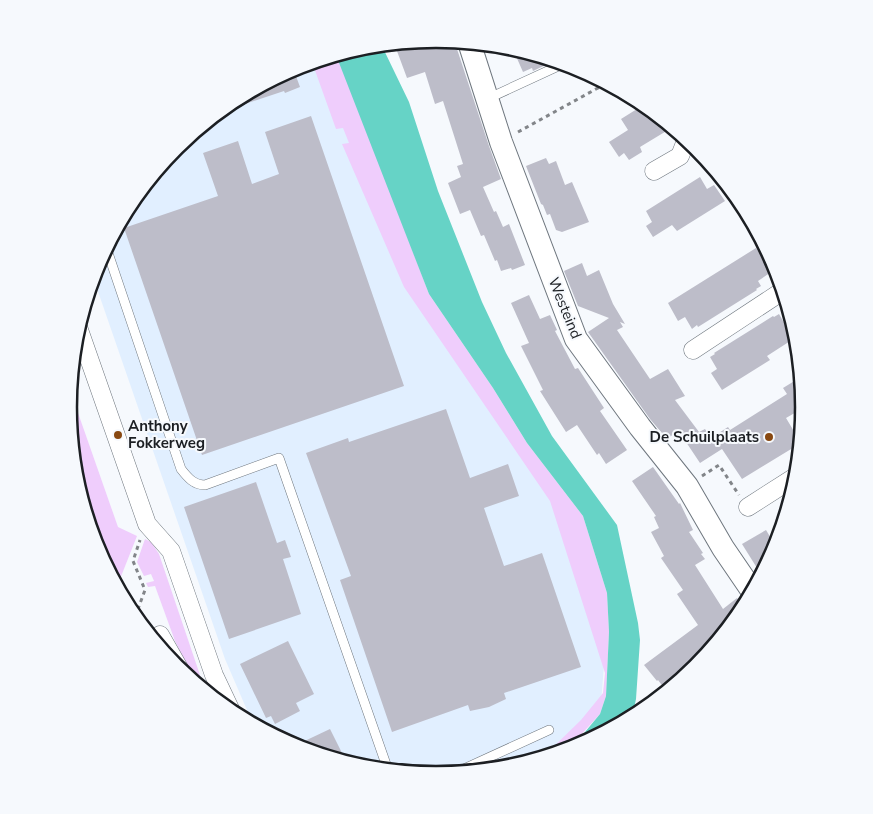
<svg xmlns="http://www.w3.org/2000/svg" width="873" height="814" font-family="'Nunito Sans',sans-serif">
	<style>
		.built { fill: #e1efff }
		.green { fill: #efcdfc }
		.water { fill: #66d3c6 }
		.building { fill: #bdbdc9 }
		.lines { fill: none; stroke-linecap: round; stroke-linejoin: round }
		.service-casing { stroke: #6e767e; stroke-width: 10 }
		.minor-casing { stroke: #6e767e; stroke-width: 19 }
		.tertiary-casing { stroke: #6e767e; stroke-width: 24 }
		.path { stroke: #828589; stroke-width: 3; stroke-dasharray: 4 4; stroke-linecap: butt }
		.service { stroke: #fff; stroke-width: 9 }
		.minor { stroke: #fff; stroke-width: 18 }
		.tertiary { stroke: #fff; stroke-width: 22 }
		.poi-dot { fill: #884811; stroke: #f6f9fd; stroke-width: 2 }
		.labels { text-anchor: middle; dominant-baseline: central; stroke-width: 4; stroke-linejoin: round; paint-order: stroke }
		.street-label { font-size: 15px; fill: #1c1f23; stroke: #f6f9fd }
		.poi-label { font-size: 15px; font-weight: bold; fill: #1c1f23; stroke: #f6f9fd; text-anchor: start }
		.rim { fill: none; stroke: #1c1f23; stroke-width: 2.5 }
	</style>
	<rect width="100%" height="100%" fill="#f6f9fd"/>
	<!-- built -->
	<path class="built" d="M 323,58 L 414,295 L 566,507 L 605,653 L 601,703 L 557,754 L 508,768 L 436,775 L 364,768 L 295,747 L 253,724 L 225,659 L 93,277 L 96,266 L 130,202 L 176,146 L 232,101 L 296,67 Z"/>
	<!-- green -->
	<g class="green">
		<path d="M 338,54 L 429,294 L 493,388 L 527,443 L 583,516 L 607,593 L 609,632 L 606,696 L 600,714 L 567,750 L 542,758 L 581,720 L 603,693 L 605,673 L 550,501 L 404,287 L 342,144 L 349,143 L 343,128 L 336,129 L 312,62 Z"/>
		<path d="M 70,390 L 118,527 L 137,536 L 120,579 L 113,576 L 74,467 L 68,407 Z"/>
		<path d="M 145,539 L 151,542 L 159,554 L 202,681 L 208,694 L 196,684 L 175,641 L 155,586 L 148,587 L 146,583 L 154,581 L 151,574 L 144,576 L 137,562 Z"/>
	</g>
	<!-- water -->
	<path class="water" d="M 381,44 L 409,102 L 438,191 L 482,302 L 506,353 L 552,436 L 617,525 L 638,623 L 640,640 L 636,699 L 632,718 L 577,747 L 570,750 L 600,714 L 606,696 L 609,632 L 607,593 L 583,516 L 527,443 L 493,388 L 429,294 L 336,55 L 365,46 Z"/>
	<!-- building -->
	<g class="building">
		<path d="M 437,39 L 456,41 L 456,46 L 489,146 L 501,179 L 483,187 L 494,212 L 496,211 L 503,227 L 509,224 L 525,265 L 512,270 L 511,268 L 501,271 L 497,260 L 495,261 L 484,235 L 481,236 L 470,210 L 460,214 L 448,183 L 461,177 L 457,166 L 463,164 L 443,101 L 435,104 L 425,72 L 407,78 L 394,43 Z"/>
		<path d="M 512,47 L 541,56 L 556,60 L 533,71 L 532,68 L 523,72 Z"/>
		<path d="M 293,68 L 300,87 L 285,93 L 284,91 L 239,106 L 236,99 Z"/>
		<path d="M 645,104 L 673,127 L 640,147 L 642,152 L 629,160 L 624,153 L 619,157 L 609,142 L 628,130 L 621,119 Z"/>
		<path d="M 311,116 L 404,386 L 202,455 L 124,228 L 218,196 L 203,153 L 238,141 L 252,184 L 279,174 L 265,132 Z"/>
		<path d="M 546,158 L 549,164 L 556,161 L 565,185 L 572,182 L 589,222 L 562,232 L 556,230 L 550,214 L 547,215 L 543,205 L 541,204 L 526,166 Z"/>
		<path d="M 700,177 L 707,189 L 714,185 L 725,201 L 677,231 L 672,225 L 653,237 L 646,226 L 652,222 L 646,211 Z"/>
		<path d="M 756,248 L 761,256 L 769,251 L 777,268 L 758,281 L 761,286 L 756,289 L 757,290 L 698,327 L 697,325 L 692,329 L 685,317 L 678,321 L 668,303 Z"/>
		<path d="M 582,263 L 587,276 L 599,270 L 613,304 L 625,324 L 620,322 L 623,327 L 617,330 L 650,379 L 668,369 L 685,396 L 675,400 L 699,432 L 705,429 L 711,438 L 728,427 L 730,430 L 787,394 L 783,388 L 796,380 L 798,383 L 802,381 L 805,407 L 786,418 L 801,443 L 742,479 L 722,449 L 700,463 L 684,439 L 681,441 L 675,433 L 667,439 L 650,419 L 588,332 L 609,318 L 578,306 L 564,271 Z"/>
		<path d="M 529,295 L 540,319 L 550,315 L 557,330 L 555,331 L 575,369 L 578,368 L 604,408 L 600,411 L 627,450 L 606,464 L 599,453 L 597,455 L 577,425 L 566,432 L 540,391 L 543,390 L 521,346 L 529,343 L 511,303 Z"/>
		<path d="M 779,314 L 786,326 L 793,321 L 798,336 L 767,356 L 770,360 L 722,390 L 711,373 L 717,369 L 710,357 L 715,354 L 714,353 L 773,316 L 774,317 Z"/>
		<path d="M 446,409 L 470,478 L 508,464 L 519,496 L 484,508 L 504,566 L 542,553 L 581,667 L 504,693 L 506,699 L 489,707 L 470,711 L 468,705 L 392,732 L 340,580 L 351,576 L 306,453 L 348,438 L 349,442 Z"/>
		<path d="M 653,467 L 679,504 L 680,503 L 693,530 L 689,532 L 703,553 L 701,554 L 705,559 L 695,565 L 723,609 L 737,598 L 745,608 L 697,668 L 667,692 L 658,680 L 657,681 L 644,665 L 698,625 L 677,594 L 683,590 L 661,558 L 664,556 L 651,532 L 659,528 L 654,517 L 656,516 L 632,481 Z"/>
		<path d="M 256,482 L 277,543 L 285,540 L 291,557 L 283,559 L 301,614 L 229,639 L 184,507 Z"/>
		<path d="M 766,530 L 777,548 L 762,576 L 742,544 Z"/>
		<path d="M 288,641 L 314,694 L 296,703 L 300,711 L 275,724 L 271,716 L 266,718 L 240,664 Z"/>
		<path d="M 330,729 L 347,763 L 294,746 Z"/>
	</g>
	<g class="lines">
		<!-- service casing -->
		<g class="service-casing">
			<g id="service">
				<path d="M 487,99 L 565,63"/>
				<path d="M 106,247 L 181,469 C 188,478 194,485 205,485 L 279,458 L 388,770"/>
				<path d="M 455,773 L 549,730"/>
			</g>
		</g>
		<!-- minor casing -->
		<g class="minor-casing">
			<g id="minor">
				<path d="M 654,171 L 680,156 L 687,138"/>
				<path d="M 78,327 L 147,524 L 171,551 L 214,675 L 232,713"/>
				<path d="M 693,350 L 784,290"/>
				<path d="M 748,507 L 798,475"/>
				<path d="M 160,635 L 180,670"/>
			</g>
		</g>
		<!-- tertiary casing -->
		<g class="tertiary-casing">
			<path id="tertiary" d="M 469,42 L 501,142 L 576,339 L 640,427 L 687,486 L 723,548 L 753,592"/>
		</g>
		<!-- path -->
		<g class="path">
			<path d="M 518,132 L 607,83"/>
			<path d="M 702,476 L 719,465 L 739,495"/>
			<path d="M 135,617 L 145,590 L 133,561 L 140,540"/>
		</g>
		<!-- service -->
		<use href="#service" class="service"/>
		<!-- minor -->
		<use href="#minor" class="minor"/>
		<!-- tertiary -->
		<use href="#tertiary" class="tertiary"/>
	</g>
	<!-- markers -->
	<g class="poi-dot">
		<circle cx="118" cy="435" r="5"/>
		<circle cx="769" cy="437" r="5"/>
	</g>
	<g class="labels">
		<!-- street labels -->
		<g class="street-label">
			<text transform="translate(565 308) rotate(68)">Westeind</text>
		</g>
		<!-- poi labels -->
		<g class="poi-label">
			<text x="128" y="426">Anthony<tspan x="128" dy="17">Fokkerweg</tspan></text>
			<text x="759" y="437" text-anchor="end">De Schuilplaats</text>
		</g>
	</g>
	<!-- crop -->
	<path d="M0 0H873V814H0ZM77 407a359 359 0 1 1 718 0a359 359 0 1 1-718 0Z" fill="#f6f9fd" fill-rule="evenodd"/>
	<path class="rim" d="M77 407a359 359 0 1 1 718 0a359 359 0 1 1-718 0Z"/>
</svg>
